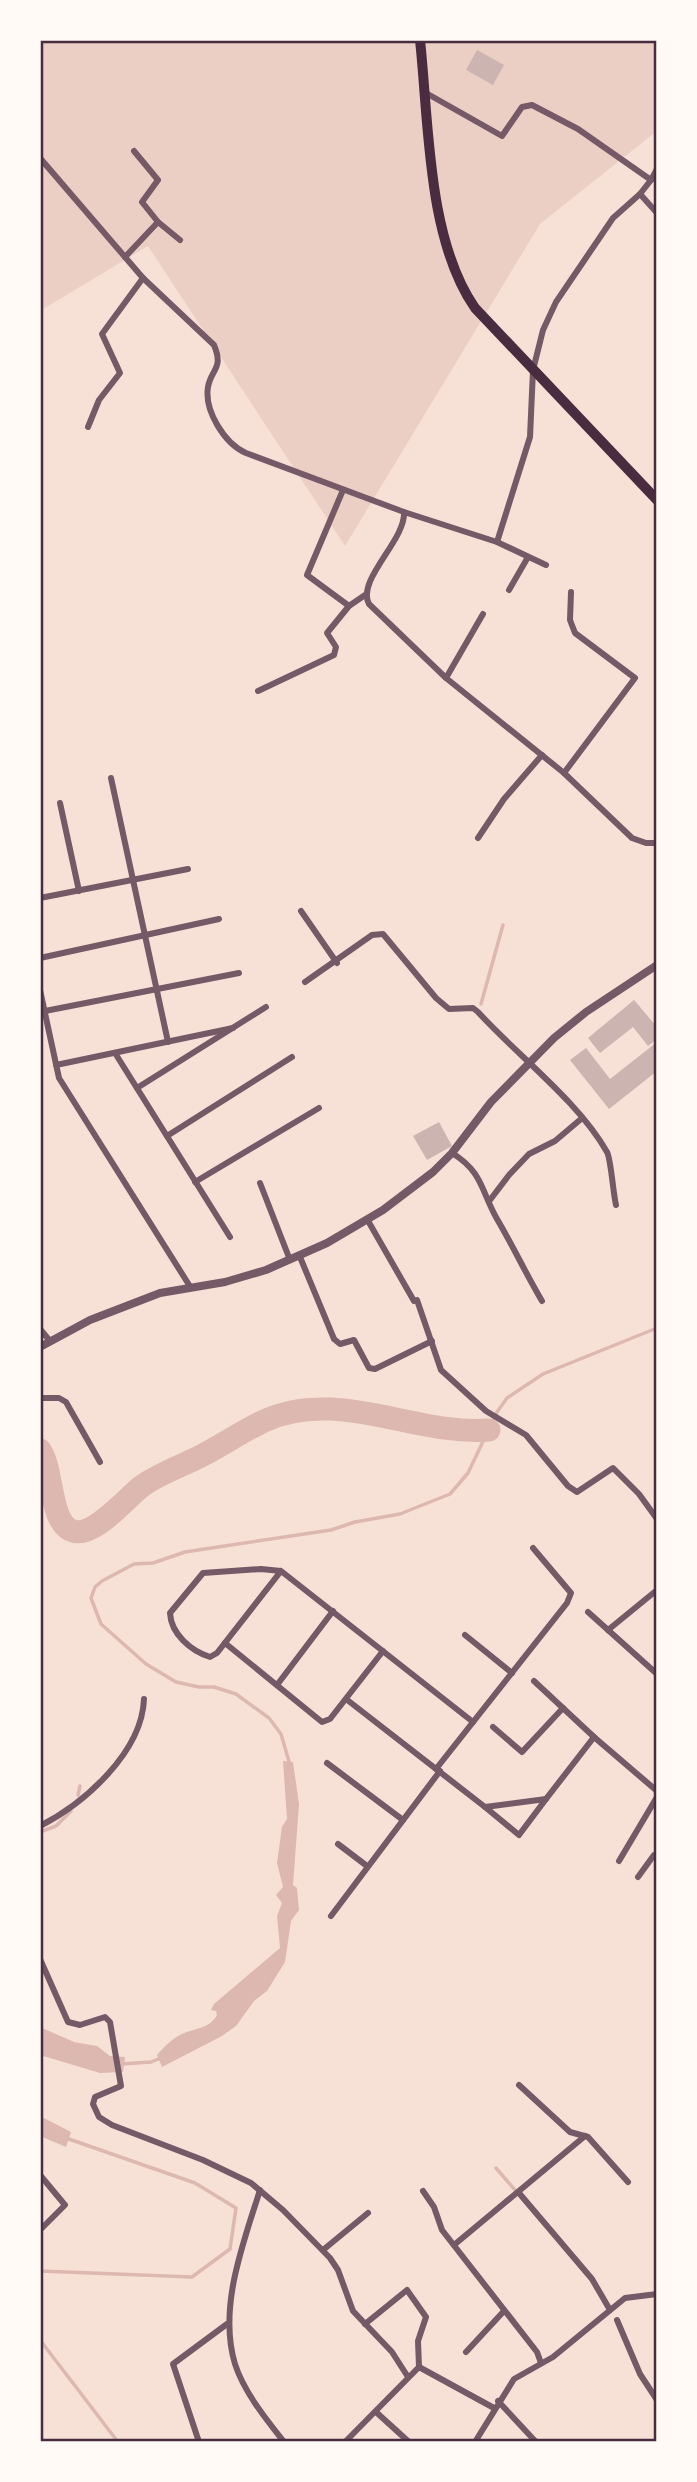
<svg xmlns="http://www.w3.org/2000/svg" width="697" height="2482" font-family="Raleway,sans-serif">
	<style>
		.green { fill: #ebcfc5 }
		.water { fill: #dcb8b0 }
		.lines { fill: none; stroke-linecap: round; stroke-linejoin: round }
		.stream { stroke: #dcb8b0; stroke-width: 3.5 }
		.river { stroke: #dcb8b0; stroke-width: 23 }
		.building { fill: #ccb4b1 }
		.minor { stroke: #755966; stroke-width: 6 }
		.tertiary { stroke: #755966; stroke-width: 8 }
		.primary { stroke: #4a2c40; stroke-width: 10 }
		.neatline { fill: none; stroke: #4a2c40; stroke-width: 2.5 }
	</style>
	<rect width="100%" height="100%" fill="#f7e1d7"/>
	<!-- green -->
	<path class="green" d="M 40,40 L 657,40 L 657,126 L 653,134 L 540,224 L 345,546 L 148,246 L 40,311 Z"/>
	<!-- water -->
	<g class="water">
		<path d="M 283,1761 L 293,1762 L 299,1804 L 293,1885 L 297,1888 L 299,1910 L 291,1921 L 285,1962 L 267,1991 L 254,2001 L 236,2026 L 222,2036 L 162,2067 L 157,2055 C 163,2048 170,2041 178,2036 C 192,2028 209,2030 217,2015 L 216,2011 L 211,2010 L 214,2004 L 280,1948 L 277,1916 L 282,1903 L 276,1895 L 283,1887 L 277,1863 L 282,1827 L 287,1819 Z"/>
		<path d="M 40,2027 L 74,2042 L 97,2046 L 110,2056 L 125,2057 L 123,2072 L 100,2073 L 40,2055 Z"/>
		<path d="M 40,2116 L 71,2132 L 66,2147 L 40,2136 Z"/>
	</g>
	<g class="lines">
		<!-- stream -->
		<g class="stream">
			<path d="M 481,1004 L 503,925"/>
			<path d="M 290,1765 L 281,1734 L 269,1718 L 236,1694 L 214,1687 L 199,1687 L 176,1682 L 146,1664 L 101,1624 L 91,1598 L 95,1587 L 102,1581 L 134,1564 L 153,1563 L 185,1552 L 331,1530 L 355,1522 L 400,1514 L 450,1494 L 468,1473 L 497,1412 L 507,1398 L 543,1374 L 657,1328"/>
			<path d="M 78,1795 L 80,1786"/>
			<path d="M 40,1832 L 56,1826 L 71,1811"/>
			<path d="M 121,2064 L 151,2062 L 161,2058"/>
			<path d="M 496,2168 L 515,2190"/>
			<path d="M 40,2271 L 192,2277 L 230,2249 L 236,2208 L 195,2183 L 66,2138"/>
			<path d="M 40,2340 L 118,2442"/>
		</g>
		<!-- river -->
		<path class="river" d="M 40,1450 C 54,1470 49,1524 73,1531 C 94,1538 126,1498 142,1486 C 160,1473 184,1465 203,1455 C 224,1444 243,1431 264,1421 C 337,1387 415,1436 489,1430"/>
	</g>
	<!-- building -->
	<g class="building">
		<path d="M 477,50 L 504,65 L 493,85 L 466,70 Z"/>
		<path d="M 634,1000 L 657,1027 L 657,1039 L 648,1046 L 633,1027 L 600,1053 L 588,1038 Z"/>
		<path d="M 657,1042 L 657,1071 L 609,1109 L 570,1060 L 586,1048 L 610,1079 Z"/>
		<path d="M 439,1122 L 452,1146 L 427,1160 L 413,1136 Z"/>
	</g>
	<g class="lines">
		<!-- minor -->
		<g class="minor">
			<path d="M 426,93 L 502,136 L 522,107 L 532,105 L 578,129 L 651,180 L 640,194"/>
			<path d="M 40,158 L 143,278 L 214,345 C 224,369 211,369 208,387 C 204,411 225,444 246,453 L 404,512 C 406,540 356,580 369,604 L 446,678 L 564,773 L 632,838 L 646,843 L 657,843"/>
			<path d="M 651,180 L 657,169"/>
			<path d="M 158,222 L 180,240"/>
			<path d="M 125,257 L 158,222 L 142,202 L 158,180 L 134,151"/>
			<path d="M 88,427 L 99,400 L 120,373 L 102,334 L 143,278"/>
			<path d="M 343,490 L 307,575 L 349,606"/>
			<path d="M 404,512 L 497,542 L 546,565"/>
			<path d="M 497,542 L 530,437 L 533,370 L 543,330 L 556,302 L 613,218 L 640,194 L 657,213"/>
			<path d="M 509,590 L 528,557"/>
			<path d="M 446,678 L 483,614"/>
			<path d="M 258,691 L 334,655 L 336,647 L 327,633 L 349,606 L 365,595"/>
			<path d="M 564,773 L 635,678 L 575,633 L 570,620 L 571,592"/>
			<path d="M 111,778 L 168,1042"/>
			<path d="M 60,803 L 79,891"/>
			<path d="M 478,838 L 504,799 L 542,755"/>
			<path d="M 40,898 L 188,869"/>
			<path d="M 301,911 L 337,963"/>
			<path d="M 40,958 L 219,919"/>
			<path d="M 305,982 L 372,935 L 383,934 L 436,998 L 449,1009 L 473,1008 L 478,1012 C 518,1056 578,1101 607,1152 C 611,1159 613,1193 616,1205"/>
			<path d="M 40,990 L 59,1078 L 191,1288"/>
			<path d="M 45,1011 L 239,973"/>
			<path d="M 115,1053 L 230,1237"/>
			<path d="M 56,1065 L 233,1028"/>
			<path d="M 137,1088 L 266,1007"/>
			<path d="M 167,1136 L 292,1057"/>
			<path d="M 452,1153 C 483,1172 481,1191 497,1219 C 513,1246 526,1274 542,1301"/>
			<path d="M 195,1182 L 319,1108"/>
			<path d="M 260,1183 L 290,1260"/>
			<path d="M 490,1200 L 509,1175 L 529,1154 L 555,1141 L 581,1119"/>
			<path d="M 367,1219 L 414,1301 L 417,1300 L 441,1370 L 486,1411 L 526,1435 L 568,1486 L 577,1492 L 613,1468 L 639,1494 L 657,1519"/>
			<path d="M 300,1257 L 334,1339 L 340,1344 L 354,1340 L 369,1368 L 375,1369 L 432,1341"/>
			<path d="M 40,1329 L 50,1341"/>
			<path d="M 40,1398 L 59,1398 L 66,1402 L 100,1462"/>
			<path d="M 281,1571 L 217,1653 L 210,1657 C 191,1651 171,1634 170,1613 L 203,1573 L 261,1569 L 281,1571 L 473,1722"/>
			<path d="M 588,1612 L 657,1674"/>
			<path d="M 608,1630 L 657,1590"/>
			<path d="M 465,1635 L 512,1673"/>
			<path d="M 225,1643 L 322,1722 L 330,1719 L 383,1651"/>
			<path d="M 534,1681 L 594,1737"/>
			<path d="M 277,1685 L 333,1611"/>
			<path d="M 346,1699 L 485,1807 L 546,1799 L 594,1737 L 657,1791"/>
			<path d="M 493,1727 L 522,1752 L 563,1708"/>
			<path d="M 327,1763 L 403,1820"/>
			<path d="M 436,1769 L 567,1603 L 571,1593 L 533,1548"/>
			<path d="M 485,1807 L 519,1835 L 546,1799"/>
			<path d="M 40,1826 C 85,1803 142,1752 144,1699"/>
			<path d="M 338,1844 L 367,1866"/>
			<path d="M 619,1861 L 657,1797"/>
			<path d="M 638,1877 L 654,1855 L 657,1856"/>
			<path d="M 331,1916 L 440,1771"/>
			<path d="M 40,1959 L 68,2022 L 80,2025 L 105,2017 L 110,2022 L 121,2086 L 95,2097 L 93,2104 L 99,2117 L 112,2125 L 203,2160 L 251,2183 L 283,2210 L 330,2258 L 338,2270 L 353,2311 L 392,2352 L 408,2377"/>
			<path d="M 519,2085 L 570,2132 L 588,2137 L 628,2182"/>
			<path d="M 40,2175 L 65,2205 L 40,2230"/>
			<path d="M 260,2190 C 243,2244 218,2308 235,2364 C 244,2392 266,2419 284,2442"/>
			<path d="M 423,2191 L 434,2207 L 442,2230 L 537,2352 L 541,2363"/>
			<path d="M 519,2193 L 592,2279 L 610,2310"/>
			<path d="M 454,2245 L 585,2136"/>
			<path d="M 323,2250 L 368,2213"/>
			<path d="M 617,2320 L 640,2374 L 657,2400"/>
			<path d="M 365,2324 L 407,2290 L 426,2317 L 418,2341 L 419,2367"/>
			<path d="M 466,2352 L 504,2311"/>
			<path d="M 498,2401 L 536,2442"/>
			<path d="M 376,2412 L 409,2442"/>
			<path d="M 199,2442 L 173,2364 L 227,2324"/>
			<path d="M 345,2442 L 419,2367 L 494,2408"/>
			<path d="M 475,2442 L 514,2379 L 553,2357 L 625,2298 L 657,2294"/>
		</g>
		<!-- tertiary -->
		<path class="tertiary" d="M 40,1347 L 90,1320 L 160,1293 L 225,1282 L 266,1270 L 327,1243 L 383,1210 L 433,1172 L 452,1153 L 491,1102 L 554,1038 L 586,1012 L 657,965"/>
		<!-- primary -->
		<path class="primary" d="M 420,40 C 429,123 427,239 475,308 L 657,500"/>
	</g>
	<!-- border -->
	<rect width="697" height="2482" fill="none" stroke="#fffaf5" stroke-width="84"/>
	<rect x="42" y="42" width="613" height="2398" class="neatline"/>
</svg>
